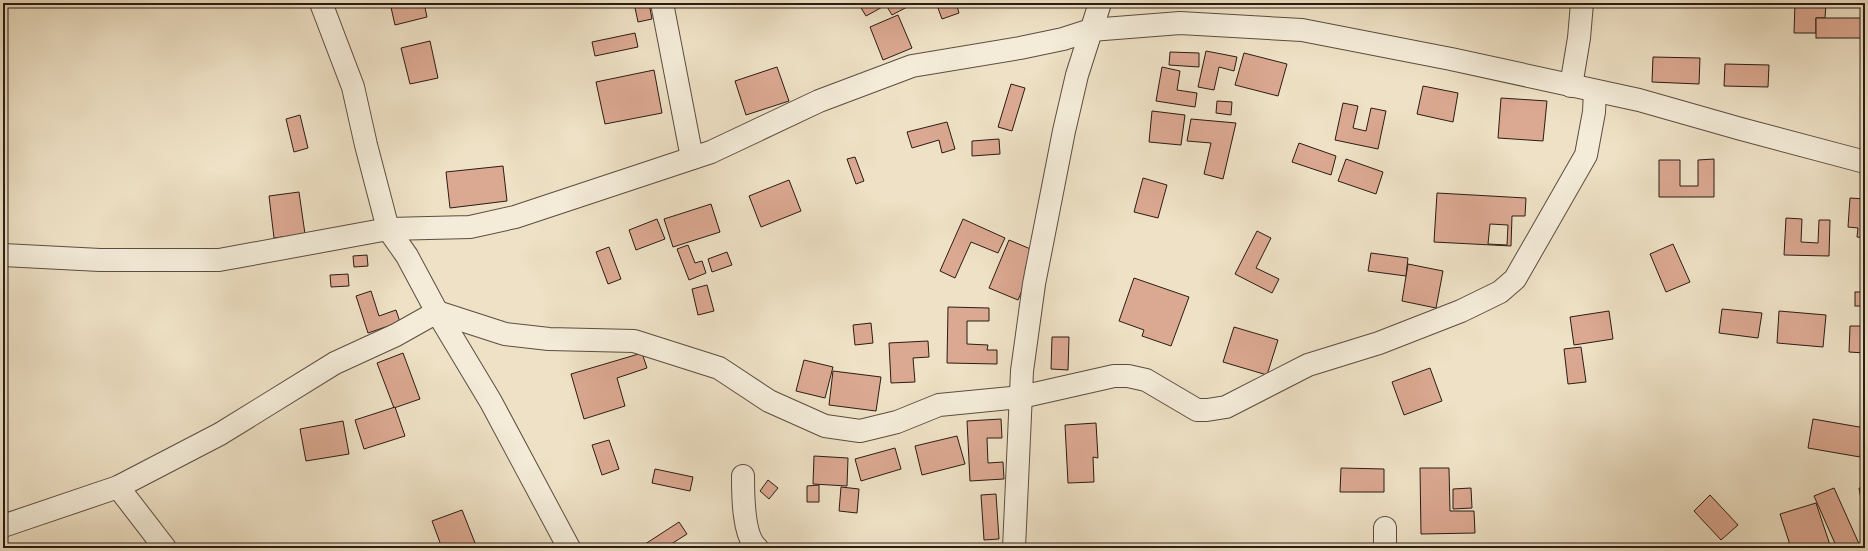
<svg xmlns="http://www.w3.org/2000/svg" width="1868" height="551" font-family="'Old Standard TT',serif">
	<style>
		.building { fill: #dba891; stroke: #2b1c14; fill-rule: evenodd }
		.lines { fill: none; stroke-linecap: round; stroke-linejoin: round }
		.street-casing { stroke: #5c4d40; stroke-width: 24 }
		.street { stroke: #f4ecd9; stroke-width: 22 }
	</style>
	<rect width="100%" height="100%" fill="#eee1c5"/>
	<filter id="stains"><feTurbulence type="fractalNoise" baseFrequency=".005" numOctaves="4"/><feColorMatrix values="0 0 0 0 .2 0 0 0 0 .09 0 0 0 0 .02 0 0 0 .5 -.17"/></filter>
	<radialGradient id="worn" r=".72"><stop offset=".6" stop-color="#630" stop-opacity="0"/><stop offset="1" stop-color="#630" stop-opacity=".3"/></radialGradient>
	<!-- building -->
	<g class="building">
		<path d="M 390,3 L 424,3 L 427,17 L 395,25 Z"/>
		<path d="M 634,3 L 649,3 L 652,19 L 638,22 Z"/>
		<path d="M 858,3 L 907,3 L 909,6 L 892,15 L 886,5 L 866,16 Z"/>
		<path d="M 952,3 L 956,3 L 959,13 L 942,19 L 938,8 Z"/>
		<path d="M 1795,3 L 1826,3 L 1825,18 L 1816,18 L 1816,33 L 1794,33 Z"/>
		<path d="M 898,15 L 912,48 L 883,60 L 870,27 Z"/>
		<rect x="1816" y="18" width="49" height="20"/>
		<path d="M 635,33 L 638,47 L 595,56 L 592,42 Z"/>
		<path d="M 430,41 L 438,78 L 410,84 L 401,48 Z"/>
		<path d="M 1206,51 L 1237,57 L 1234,71 L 1219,67 L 1214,90 L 1198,87 Z"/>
		<path d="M 1170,52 L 1199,53 L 1199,67 L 1169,65 Z"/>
		<path d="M 1244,53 L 1287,64 L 1278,96 L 1235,85 Z"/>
		<path d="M 1653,57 L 1700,58 L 1699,84 L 1652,82 Z"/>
		<path d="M 1725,64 L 1769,65 L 1768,87 L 1724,86 Z"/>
		<path d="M 777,67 L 789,101 L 746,115 L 735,81 Z"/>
		<path d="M 1162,67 L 1180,71 L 1177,90 L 1197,93 L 1195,107 L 1156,101 Z"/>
		<path d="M 654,70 L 662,113 L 605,124 L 596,82 Z"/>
		<path d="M 1011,84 L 1025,88 L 1012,131 L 998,127 Z"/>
		<path d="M 1423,86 L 1458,93 L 1453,122 L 1417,114 Z"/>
		<path d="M 1501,98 L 1547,101 L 1543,141 L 1498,138 Z"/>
		<path d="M 1217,101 L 1232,102 L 1231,115 L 1216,113 Z"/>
		<path d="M 1343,103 L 1358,106 L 1353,128 L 1366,131 L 1371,108 L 1386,111 L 1378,149 L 1335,140 Z"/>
		<path d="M 1152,111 L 1185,115 L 1181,145 L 1149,142 Z"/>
		<path d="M 300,115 L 308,148 L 294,152 L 286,119 Z"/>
		<path d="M 1191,119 L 1236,123 L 1223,179 L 1204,174 L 1211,143 L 1187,141 Z"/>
		<path d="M 947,122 L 955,149 L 942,153 L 939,140 L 912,148 L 907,132 Z"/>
		<path d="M 999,139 L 1000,154 L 972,156 L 972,141 Z"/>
		<path d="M 1299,143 L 1336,156 L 1331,175 L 1292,162 Z"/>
		<path d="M 855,157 L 864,181 L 856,184 L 847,159 Z"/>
		<path d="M 1346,159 L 1383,172 L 1376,194 L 1338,181 Z"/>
		<path d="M 1714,159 L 1714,197 L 1659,197 L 1659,160 L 1680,160 L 1680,186 L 1698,186 L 1698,160 Z"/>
		<path d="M 503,166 L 507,201 L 450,208 L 446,172 Z"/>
		<path d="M 1143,178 L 1167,185 L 1158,218 L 1134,212 Z"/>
		<path d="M 789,180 L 801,211 L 761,227 L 749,196 Z"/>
		<path d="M 299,192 L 305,234 L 274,238 L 269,196 Z"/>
		<path d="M 1437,193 L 1526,198 L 1525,216 L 1512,216 L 1511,246 L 1434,242 ZM 1490,224 L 1508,225 L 1507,245 L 1488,244 Z"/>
		<path d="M 1850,198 L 1865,199 L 1865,238 L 1857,237 L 1858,228 L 1848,227 Z"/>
		<path d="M 711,204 L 720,232 L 673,247 L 664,219 Z"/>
		<path d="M 1786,218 L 1802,219 L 1801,242 L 1818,243 L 1819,220 L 1830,220 L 1829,256 L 1784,255 Z"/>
		<path d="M 657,219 L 665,239 L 636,250 L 629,230 Z"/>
		<path d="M 963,219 L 1005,238 L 998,253 L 971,242 L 955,278 L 940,271 Z"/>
		<path d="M 1257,231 L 1271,238 L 1256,268 L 1279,279 L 1272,293 L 1235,274 Z"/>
		<path d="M 1009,240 L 1033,250 L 1025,269 L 1030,271 L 1018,300 L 989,288 Z"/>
		<path d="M 1673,244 L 1690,282 L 1666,292 L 1650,254 Z"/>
		<path d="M 688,245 L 695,263 L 702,261 L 706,273 L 689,280 L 677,249 Z"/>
		<path d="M 609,247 L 621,279 L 608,284 L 596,252 Z"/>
		<path d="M 727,252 L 732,265 L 712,272 L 708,259 Z"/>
		<path d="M 1371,253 L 1408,258 L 1406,276 L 1368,271 Z"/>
		<path d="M 367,255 L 368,266 L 354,267 L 353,256 Z"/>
		<path d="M 1408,264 L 1443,271 L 1436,308 L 1402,301 Z"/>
		<path d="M 348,274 L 349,286 L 331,287 L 330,275 Z"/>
		<path d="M 1134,278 L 1189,297 L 1171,346 L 1142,336 L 1144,330 L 1119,321 Z"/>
		<path d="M 707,285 L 714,311 L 698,315 L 692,289 Z"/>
		<path d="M 371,291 L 379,316 L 396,310 L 400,322 L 368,333 L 356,296 Z"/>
		<rect x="1855" y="292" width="10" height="14"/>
		<path d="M 948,307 L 989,308 L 989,321 L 967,321 L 967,344 L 988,345 L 987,350 L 997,350 L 997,364 L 947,363 Z"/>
		<path d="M 1722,309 L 1762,313 L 1758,338 L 1719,333 Z"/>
		<path d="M 1609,311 L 1613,339 L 1574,345 L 1570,317 Z"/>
		<path d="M 1779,311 L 1826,315 L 1823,347 L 1777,343 Z"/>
		<path d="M 871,323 L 873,343 L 855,345 L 853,325 Z"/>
		<path d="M 1850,326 L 1865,326 L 1865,353 L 1849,352 Z"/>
		<path d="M 1234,327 L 1278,340 L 1267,375 L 1223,362 Z"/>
		<path d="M 1052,337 L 1069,337 L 1068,370 L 1051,369 Z"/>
		<path d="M 928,341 L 929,357 L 913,358 L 915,382 L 891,383 L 889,343 Z"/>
		<path d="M 1581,347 L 1586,382 L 1568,384 L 1564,349 Z"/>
		<path d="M 403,353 L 420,399 L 394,408 L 377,363 Z"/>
		<path d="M 642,353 L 647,368 L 617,378 L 625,406 L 584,419 L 571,374 Z"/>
		<path d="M 804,360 L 833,367 L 825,398 L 796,391 Z"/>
		<path d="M 1430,368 L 1442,401 L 1404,415 L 1392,382 Z"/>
		<path d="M 833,371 L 881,377 L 876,411 L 829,405 Z"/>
		<path d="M 395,407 L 405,436 L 364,449 L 355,420 Z"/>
		<path d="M 1001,419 L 1002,438 L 987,438 L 988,463 L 1003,462 L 1004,479 L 970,481 L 967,421 Z"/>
		<path d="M 1813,419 L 1865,428 L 1860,457 L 1808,448 Z"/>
		<path d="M 343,421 L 349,454 L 306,461 L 300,429 Z"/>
		<path d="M 1096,423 L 1098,458 L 1093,457 L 1094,482 L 1068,483 L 1065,425 Z"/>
		<path d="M 957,436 L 965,464 L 922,475 L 915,446 Z"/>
		<path d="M 609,440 L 619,469 L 602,475 L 592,445 Z"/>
		<path d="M 895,448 L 901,469 L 861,481 L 855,459 Z"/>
		<path d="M 814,456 L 848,458 L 847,486 L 813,484 Z"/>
		<path d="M 1341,468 L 1384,469 L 1384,492 L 1340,492 Z"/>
		<path d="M 1420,468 L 1449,468 L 1450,511 L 1474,511 L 1475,533 L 1421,534 Z"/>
		<path d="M 655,469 L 693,477 L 690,491 L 652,483 Z"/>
		<path d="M 768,480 L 778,488 L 769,499 L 760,491 Z"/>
		<path d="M 819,485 L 819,502 L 807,502 L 807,486 Z"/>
		<path d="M 841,487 L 859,489 L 857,513 L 839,511 Z"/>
		<path d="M 1865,487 L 1865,520 L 1859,488 Z"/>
		<path d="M 1471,488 L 1472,508 L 1453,509 L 1453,489 Z"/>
		<path d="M 1834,488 L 1860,546 L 1854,548 L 1837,548 L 1814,496 Z"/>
		<path d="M 996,494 L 999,539 L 984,540 L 981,495 Z"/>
		<path d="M 1710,495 L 1738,525 L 1721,540 L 1694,511 Z"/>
		<path d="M 1816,503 L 1831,548 L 1791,548 L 1780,514 Z"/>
		<path d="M 462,510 L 477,548 L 442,548 L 432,521 Z"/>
		<path d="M 679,522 L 687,534 L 665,548 L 639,548 Z"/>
	</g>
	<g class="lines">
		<!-- street casing -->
		<g class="street-casing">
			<g id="street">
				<path d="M 321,3 L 353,87 L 366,145 L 388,229 L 407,256 L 437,312 L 491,402 L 569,548"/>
				<path d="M 662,3 L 692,158"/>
				<path d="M 1571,86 L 1579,38 L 1582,3"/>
				<path d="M 3,255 L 100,260 L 219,260 L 388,229 L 470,227 L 515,217 L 711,152 L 819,101 L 912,66 L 1020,48 L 1063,39 L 1091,30 L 1180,23 L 1302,30 L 1451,59 L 1639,100 L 1741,129 L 1865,162"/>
				<path d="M 743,476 C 743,494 743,536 757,548"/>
				<path d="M 118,487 L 165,548"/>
				<path d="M 3,526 L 118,487 L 220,434 L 335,363 L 396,335 L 437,312 L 505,334 L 549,339 L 634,341 L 719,368 L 769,401 L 825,426 L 860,431 L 897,422 L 939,405 L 1021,397 L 1114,376 L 1128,376 L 1146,380 L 1197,410 L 1207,410 L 1226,407 L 1308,365 L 1379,343 L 1461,311 L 1500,292 L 1515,279 L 1586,155 L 1594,112 L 1595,91"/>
				<path d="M 1385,528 L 1385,548"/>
				<path d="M 1014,548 L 1022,371 L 1034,284 L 1064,131 L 1077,75 L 1100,3"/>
			</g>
		</g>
		<!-- street -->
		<use href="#street" class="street"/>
	</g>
	<!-- margin -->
	<rect width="1868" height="551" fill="none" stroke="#eee1c5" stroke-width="16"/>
	<rect x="4" y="4" width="1860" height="543" fill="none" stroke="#2b1c14" stroke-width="2"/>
	<rect x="8" y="8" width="1852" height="535" fill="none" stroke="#2b1c14"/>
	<rect width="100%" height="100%" filter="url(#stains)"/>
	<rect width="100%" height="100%" fill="url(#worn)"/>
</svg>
